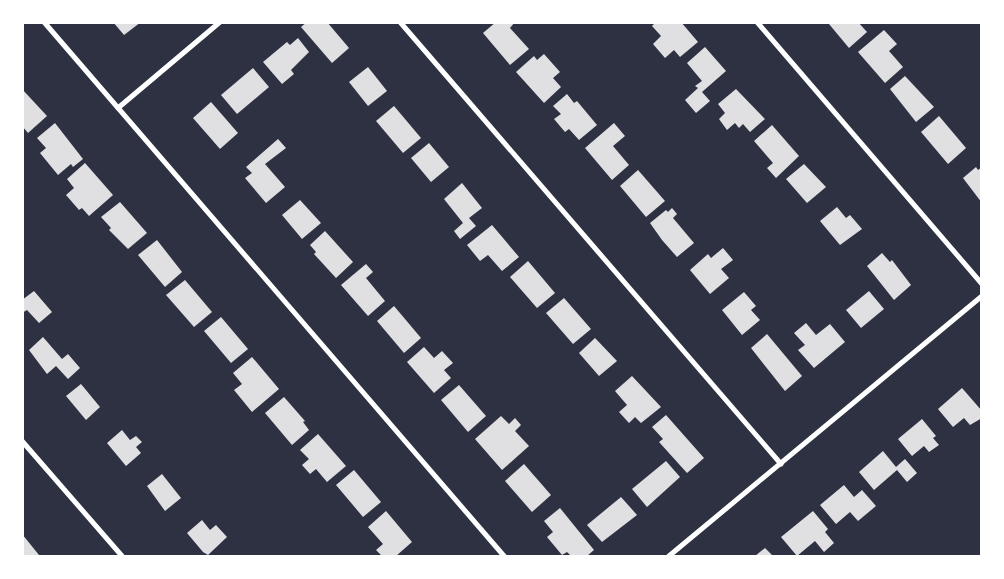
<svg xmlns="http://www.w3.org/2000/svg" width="1004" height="579" font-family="'IBM Plex Sans',sans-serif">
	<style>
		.building { fill: #e0e0e3 }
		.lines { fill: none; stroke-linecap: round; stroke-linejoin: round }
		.minor { stroke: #fff; stroke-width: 5 }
	</style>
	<rect width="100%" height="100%" fill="#2d3142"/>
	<!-- building -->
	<g class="building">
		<path d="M 113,22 L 141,22 L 124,35 Z"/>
		<path d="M 307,22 L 327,22 L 349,48 L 332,63 L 301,27 Z"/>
		<path d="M 496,22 L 515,22 L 510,28 L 529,49 L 510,65 L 483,33 Z"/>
		<path d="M 656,22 L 681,22 L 698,42 L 680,57 L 674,50 L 665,58 L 653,44 L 661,36 L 652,26 Z"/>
		<path d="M 830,22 L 858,22 L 867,32 L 849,48 L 829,24 Z"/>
		<path d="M 884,30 L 897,44 L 889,51 L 903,67 L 885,83 L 858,52 Z"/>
		<path d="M 298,38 L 309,52 L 291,70 L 294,74 L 282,84 L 263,62 L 287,42 L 290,45 Z"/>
		<path d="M 705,47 L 726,71 L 702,92 L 710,101 L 696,113 L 685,100 L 698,88 L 695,86 L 702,81 L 687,63 Z"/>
		<path d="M 544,54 L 560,72 L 553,78 L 561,87 L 544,103 L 516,72 L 534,56 L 537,60 Z"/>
		<path d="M 368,67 L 387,91 L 368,106 L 349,82 Z"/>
		<path d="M 253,68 L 269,87 L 237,114 L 221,95 Z"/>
		<path d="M 905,76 L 934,107 L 916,122 L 890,89 Z"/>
		<path d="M 22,89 L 47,116 L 28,133 L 22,126 Z"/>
		<path d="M 736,89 L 765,119 L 750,132 L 743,124 L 739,128 L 735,123 L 727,130 L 719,119 L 725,113 L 718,104 Z"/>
		<path d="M 567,94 L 574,103 L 577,101 L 597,125 L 579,140 L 569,129 L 565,132 L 554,119 L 561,114 L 553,106 Z"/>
		<path d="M 211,102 L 238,133 L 220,149 L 193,118 Z"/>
		<path d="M 394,106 L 421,138 L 403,153 L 376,121 Z"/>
		<path d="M 939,116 L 966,148 L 948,164 L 921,132 Z"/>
		<path d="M 55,123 L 83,159 L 73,167 L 71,164 L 58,175 L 40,153 L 46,148 L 37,138 Z"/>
		<path d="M 614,123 L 625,136 L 613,146 L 629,165 L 612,180 L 585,148 Z"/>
		<path d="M 772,125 L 799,156 L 776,178 L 767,168 L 773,163 L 754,141 Z"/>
		<path d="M 278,139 L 286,148 L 265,164 L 285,187 L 266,203 L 245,178 L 252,173 L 246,167 Z"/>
		<path d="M 429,143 L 449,167 L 431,182 L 411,158 Z"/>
		<path d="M 85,163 L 113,195 L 89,216 L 82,208 L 79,210 L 66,195 L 74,188 L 67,179 Z"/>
		<path d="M 804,164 L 826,187 L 807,203 L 786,179 Z"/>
		<path d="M 976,167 L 978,170 L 982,167 L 982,203 L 963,178 Z"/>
		<path d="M 638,170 L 665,201 L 646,217 L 620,186 Z"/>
		<path d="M 462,183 L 482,208 L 469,218 L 476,226 L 460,239 L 454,231 L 463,223 L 444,199 Z"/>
		<path d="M 300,200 L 321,223 L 302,239 L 282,215 Z"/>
		<path d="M 120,202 L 147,233 L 128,249 L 109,230 L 111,228 L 101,217 Z"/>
		<path d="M 837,207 L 846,218 L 850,215 L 862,229 L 840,245 L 820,221 Z"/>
		<path d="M 672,208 L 677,214 L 673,218 L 694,243 L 677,257 L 662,240 L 650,223 L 666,210 L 668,212 Z"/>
		<path d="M 492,225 L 519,257 L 502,271 L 488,255 L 480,261 L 467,245 Z"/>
		<path d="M 325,231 L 353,262 L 336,278 L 314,254 L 316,252 L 310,245 Z"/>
		<path d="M 157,240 L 182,272 L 165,287 L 138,255 Z"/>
		<path d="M 723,248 L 733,260 L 721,269 L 729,278 L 710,294 L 690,270 L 708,254 L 711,258 Z"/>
		<path d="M 882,253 L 890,262 L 892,260 L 911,285 L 894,300 L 867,266 Z"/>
		<path d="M 528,261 L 555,293 L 537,308 L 510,277 Z"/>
		<path d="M 366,264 L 373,272 L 366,278 L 385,301 L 368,316 L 341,285 Z"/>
		<path d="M 185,280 L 212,312 L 194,327 L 166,295 Z"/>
		<path d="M 34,291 L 52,312 L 39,323 L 27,310 L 22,313 L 22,300 Z"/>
		<path d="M 869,291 L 884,309 L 861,328 L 846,310 Z"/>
		<path d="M 744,292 L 756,306 L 751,310 L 760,320 L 742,335 L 722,310 Z"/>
		<path d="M 564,298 L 591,329 L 573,344 L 546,313 Z"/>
		<path d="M 394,306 L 421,338 L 404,353 L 377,321 Z"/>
		<path d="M 221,317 L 248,349 L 231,363 L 204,331 Z"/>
		<path d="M 806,323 L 816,335 L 830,324 L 845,342 L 814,368 L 798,350 L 805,345 L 794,333 Z"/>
		<path d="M 767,334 L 802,376 L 785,391 L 751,348 Z"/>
		<path d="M 43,337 L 62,359 L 68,354 L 80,368 L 68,379 L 56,366 L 47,374 L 29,350 Z"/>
		<path d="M 595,338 L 617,361 L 599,376 L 579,353 Z"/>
		<path d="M 424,347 L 434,358 L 442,351 L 453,363 L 444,370 L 451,378 L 434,393 L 407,362 Z"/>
		<path d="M 252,357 L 279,389 L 252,412 L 234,390 L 242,384 L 233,373 Z"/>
		<path d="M 632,376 L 661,407 L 641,423 L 635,417 L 629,423 L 619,412 L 627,405 L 615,391 Z"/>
		<path d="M 81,384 L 100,407 L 86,420 L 66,396 Z"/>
		<path d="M 459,385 L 486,416 L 468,432 L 441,400 Z"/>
		<path d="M 962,388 L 982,411 L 982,418 L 970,425 L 964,418 L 953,427 L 938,409 Z"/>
		<path d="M 284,397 L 305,421 L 303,422 L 309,430 L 292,445 L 265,413 Z"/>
		<path d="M 666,415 L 704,458 L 687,473 L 659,442 L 663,439 L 652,427 Z"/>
		<path d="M 501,416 L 509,424 L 515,418 L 521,425 L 515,431 L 529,446 L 502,470 L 475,439 Z"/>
		<path d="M 922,419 L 936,436 L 933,438 L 939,445 L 929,452 L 924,446 L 912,456 L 898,439 Z"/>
		<path d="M 122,430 L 130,440 L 136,436 L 142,442 L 136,447 L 141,453 L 126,466 L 107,443 Z"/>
		<path d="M 318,434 L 346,466 L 327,482 L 316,469 L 310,474 L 302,465 L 309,459 L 300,450 Z"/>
		<path d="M 883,451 L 896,467 L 905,459 L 917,473 L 907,482 L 897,470 L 874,490 L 859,472 Z"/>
		<path d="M 666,461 L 680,477 L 647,507 L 632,489 Z"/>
		<path d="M 524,464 L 551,495 L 532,512 L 505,481 Z"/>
		<path d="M 354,470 L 381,502 L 363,517 L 336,485 Z"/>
		<path d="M 162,474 L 181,498 L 165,511 L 147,486 Z"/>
		<path d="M 844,485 L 854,497 L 862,490 L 876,506 L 858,521 L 850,512 L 836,524 L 820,505 Z"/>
		<path d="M 621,497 L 637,515 L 602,542 L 587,525 Z"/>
		<path d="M 560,508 L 594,550 L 587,556 L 571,556 L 567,552 L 562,555 L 547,537 L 553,532 L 544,521 Z"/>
		<path d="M 386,511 L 412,542 L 396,556 L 382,556 L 376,550 L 383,544 L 368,527 Z"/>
		<path d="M 813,511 L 828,529 L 825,532 L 834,543 L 824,552 L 815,541 L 797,556 L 781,537 Z"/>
		<path d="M 202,520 L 210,530 L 216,525 L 227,537 L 208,555 L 203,552 L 187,533 Z"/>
		<path d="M 22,534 L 39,555 L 37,556 L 22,556 Z"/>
		<path d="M 765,548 L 773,556 L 755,556 Z"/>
	</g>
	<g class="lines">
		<!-- minor -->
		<g class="minor">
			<path d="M 44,22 L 504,556"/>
			<path d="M 400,22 L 781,464"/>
			<path d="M 757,22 L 982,284"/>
			<path d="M 118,108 L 220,22"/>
			<path d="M 22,441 L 122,556"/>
			<path d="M 669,556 L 982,296"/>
		</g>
	</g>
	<!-- border -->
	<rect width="1004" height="579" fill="none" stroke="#ffffff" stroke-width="48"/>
</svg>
